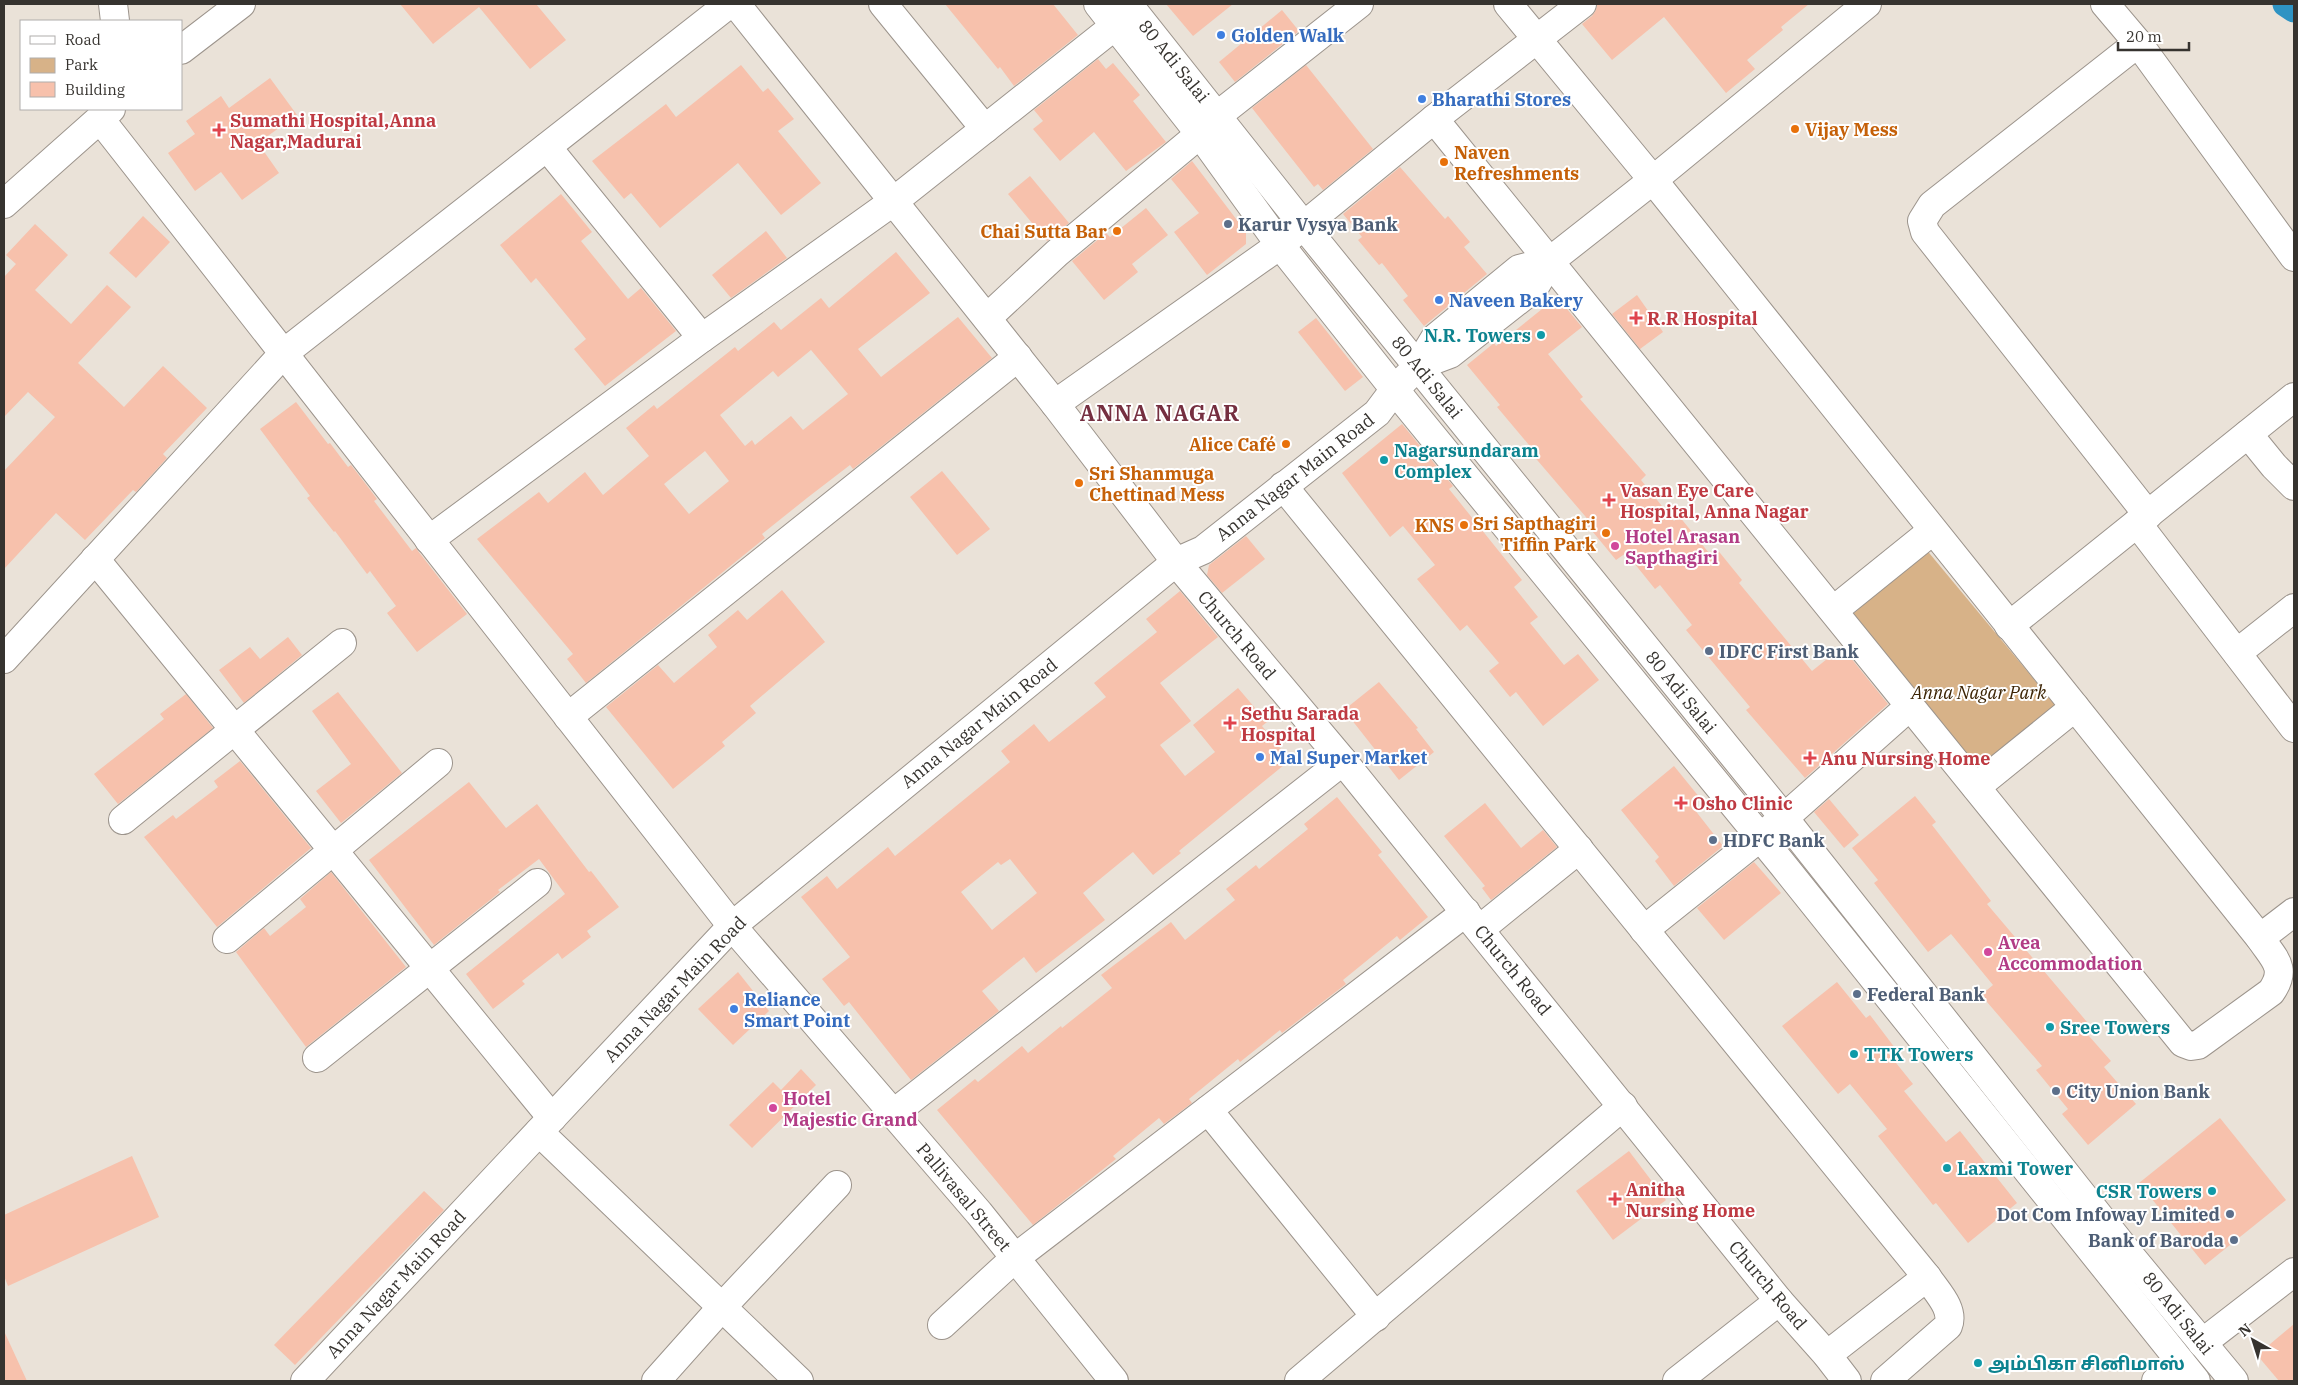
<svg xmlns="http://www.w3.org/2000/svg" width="2298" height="1385" font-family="'IBM Plex Serif','Noto Sans Tamil',serif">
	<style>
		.green { fill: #d7b288 }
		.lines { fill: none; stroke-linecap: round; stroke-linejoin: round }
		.canal { stroke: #2e93c3; stroke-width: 25 }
		.building { fill: #f7c1ac; fill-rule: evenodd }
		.minor-casing { stroke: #9c948c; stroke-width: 30 }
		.major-casing { stroke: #9c948c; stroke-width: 30 }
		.minor { stroke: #fff; stroke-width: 28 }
		.major { stroke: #fff; stroke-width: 28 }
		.shop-dot { fill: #3f7fe0; stroke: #fff; stroke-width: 2 }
		.food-dot { fill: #e8710a; stroke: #fff; stroke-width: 2 }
		.health-dot { fill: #e0444e; stroke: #fff; stroke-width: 2 }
		.service-dot { fill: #5c6f8a; stroke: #fff; stroke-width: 2 }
		.culture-dot { fill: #0f9aa8; stroke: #fff; stroke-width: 2 }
		.hotel-dot { fill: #d1479c; stroke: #fff; stroke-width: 2 }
		.labels { text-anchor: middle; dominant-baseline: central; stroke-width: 4; stroke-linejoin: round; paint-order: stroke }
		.shop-label { font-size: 18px; font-weight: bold; fill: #366cbe; stroke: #fff; text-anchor: start }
		.street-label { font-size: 18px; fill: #36332f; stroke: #fff }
		.health-label { font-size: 18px; font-weight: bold; fill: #be3a42; stroke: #fff; text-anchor: start }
		.food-label { font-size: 18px; font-weight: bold; fill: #c56008; stroke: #fff; text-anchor: end }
		.service-label { font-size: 18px; font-weight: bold; fill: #4e5e75; stroke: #fff; text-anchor: start }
		.culture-label { font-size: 18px; font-weight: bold; fill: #0d838f; stroke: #fff; text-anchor: start }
		.hotel-label { font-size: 18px; font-weight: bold; fill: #b23c85; stroke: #fff; text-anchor: start }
		.park-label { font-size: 18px; font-style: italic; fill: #3b2303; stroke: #fff }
		.district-label { font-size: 22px; font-weight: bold; letter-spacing: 1px; fill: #752f40; stroke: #fff }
	</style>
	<rect width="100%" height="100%" fill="#eae2d8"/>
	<!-- green -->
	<path class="green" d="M 1925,548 L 2057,707 L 1977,769 L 1852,615 Z"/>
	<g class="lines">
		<!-- canal -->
		<path class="canal" d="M 2285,4 L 2294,10"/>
	</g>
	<!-- building -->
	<g class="building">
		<path d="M 400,4 L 536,4 L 566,40 L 530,69 L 479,7 L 433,44 Z"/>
		<path d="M 945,4 L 1053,4 L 1078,35 L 1014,86 L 1000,67 L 998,69 Z"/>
		<path d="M 1166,4 L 1233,4 L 1193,36 Z"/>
		<path d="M 1597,4 L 1809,4 L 1781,27 L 1783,30 L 1747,60 L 1755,69 L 1726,93 L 1664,17 L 1612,60 L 1582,24 L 1592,16 L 1596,10 Z"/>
		<path d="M 1282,10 L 1299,31 L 1235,82 L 1219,62 Z"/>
		<path d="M 1098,59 L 1106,69 L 1113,63 L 1140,95 L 1133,101 L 1166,142 L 1126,171 L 1094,132 L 1060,161 L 1033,129 L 1043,121 L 1034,110 Z"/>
		<path d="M 741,65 L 763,92 L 768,88 L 794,119 L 778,131 L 821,183 L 781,215 L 738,163 L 660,228 L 631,193 L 624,199 L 592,161 L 666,104 L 676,117 Z"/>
		<path d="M 1306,65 L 1373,149 L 1323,190 L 1318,184 L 1314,187 L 1252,108 Z"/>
		<path d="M 270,78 L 297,115 L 258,143 L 279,173 L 242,200 L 221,172 L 195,191 L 168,153 L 195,134 L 186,121 L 221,96 L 229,108 Z"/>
		<path d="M 1192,161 L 1246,232 L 1246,244 L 1207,275 L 1174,232 L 1199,213 L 1171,179 Z"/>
		<path d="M 1400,167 L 1445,219 L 1448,216 L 1470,242 L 1464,247 L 1487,274 L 1424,326 L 1403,300 L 1408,296 L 1382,263 L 1379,265 L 1358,240 L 1362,237 L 1343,214 Z"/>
		<path d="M 1030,176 L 1069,223 L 1047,241 L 1008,194 Z"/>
		<path d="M 561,194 L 592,232 L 581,241 L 628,299 L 641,288 L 676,331 L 605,386 L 574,349 L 586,339 L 536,278 L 531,283 L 500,245 Z"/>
		<path d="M 1146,208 L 1168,235 L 1132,264 L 1138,272 L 1104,300 L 1072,261 L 1106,233 L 1110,237 Z"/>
		<path d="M 143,216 L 170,242 L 136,278 L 109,253 Z"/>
		<path d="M 35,224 L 68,255 L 35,290 L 71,324 L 107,285 L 131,307 L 78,363 L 124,407 L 163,366 L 207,408 L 163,454 L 167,458 L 136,492 L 133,490 L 85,540 L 56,513 L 4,569 L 4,471 L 55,417 L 28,392 L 4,417 L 4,277 L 16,264 L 6,255 Z"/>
		<path d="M 766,231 L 787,258 L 731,298 L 712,275 Z"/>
		<path d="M 896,252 L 930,293 L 858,349 L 881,377 L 958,317 L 992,358 L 853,469 L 850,465 L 807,498 L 762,534 L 765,538 L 586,683 L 567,659 L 573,654 L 477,539 L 539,492 L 548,503 L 585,472 L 603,495 L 649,456 L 626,428 L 654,405 L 657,409 L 735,347 L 738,351 L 774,322 L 781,330 L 821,298 L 829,308 ZM 811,350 L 848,394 L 803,430 L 791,416 L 755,445 L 752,440 L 745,446 L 720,415 L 773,371 L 778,377 ZM 705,451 L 729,481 L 689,514 L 664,484 Z"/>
		<path d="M 1637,295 L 1663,332 L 1640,349 L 1612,314 Z"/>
		<path d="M 1557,297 L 1582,327 L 1548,354 L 1583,397 L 1580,399 L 1646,475 L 1641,480 L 1674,521 L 1679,516 L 1709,553 L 1716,548 L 1742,580 L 1739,583 L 1812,671 L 1842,647 L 1888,704 L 1805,778 L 1746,710 L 1750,707 L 1686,630 L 1692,625 L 1660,585 L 1655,589 L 1626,553 L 1616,560 L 1588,526 L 1591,523 L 1526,447 L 1529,445 L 1497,407 L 1500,405 L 1467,365 L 1494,343 L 1496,346 Z"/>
		<path d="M 1316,318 L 1363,377 L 1345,391 L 1298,332 Z"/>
		<path d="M 296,402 L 328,444 L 330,443 L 348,467 L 351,465 L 368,487 L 377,499 L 374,501 L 412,551 L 416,548 L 418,551 L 467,614 L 417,652 L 387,613 L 396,606 L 370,571 L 367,574 L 335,531 L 334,532 L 307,498 L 310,496 L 260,429 Z"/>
		<path d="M 1402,424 L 1453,486 L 1449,489 L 1522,580 L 1514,587 L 1538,617 L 1530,623 L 1564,665 L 1578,654 L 1599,680 L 1543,726 L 1516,692 L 1510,697 L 1489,671 L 1499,663 L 1467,625 L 1460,631 L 1417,579 L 1435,565 L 1403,526 L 1390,537 L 1342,473 Z"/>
		<path d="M 942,471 L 990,529 L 957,555 L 910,497 Z"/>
		<path d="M 1246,536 L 1265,559 L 1222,593 L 1207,575 L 1209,565 Z"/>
		<path d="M 782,590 L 825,642 L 750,706 L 756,713 L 722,742 L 725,746 L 673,789 L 606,707 L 658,665 L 674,683 L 717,647 L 708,635 L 738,610 L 747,620 Z"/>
		<path d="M 1180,591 L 1218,637 L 1160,683 L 1191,721 L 1160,745 L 1185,776 L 1215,752 L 1193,725 L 1238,688 L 1267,722 L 1262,726 L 1290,760 L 1179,851 L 1181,853 L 1153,875 L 1133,852 L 1083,893 L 1105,920 L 1036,973 L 1024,957 L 982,991 L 999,1011 L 911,1080 L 849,1002 L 844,1006 L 822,979 L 850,957 L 801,897 L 827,876 L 837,889 L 888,847 L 895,856 L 1010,762 L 1001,751 L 1034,724 L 1049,742 L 1106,697 L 1094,683 L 1157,632 L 1146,619 ZM 1010,859 L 1037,893 L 992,930 L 961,892 L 998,862 L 1001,865 Z"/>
		<path d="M 288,637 L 302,655 L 244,703 L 219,670 L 250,647 L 260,659 Z"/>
		<path d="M 1379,682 L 1418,728 L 1416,729 L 1434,752 L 1399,780 L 1344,710 Z"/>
		<path d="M 338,692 L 402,773 L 341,823 L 316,791 L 351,764 L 312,711 Z"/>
		<path d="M 186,694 L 213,728 L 118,804 L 94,774 L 164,719 L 160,714 Z"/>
		<path d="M 240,761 L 311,848 L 217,927 L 144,837 L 173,815 L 176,819 L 218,787 L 214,781 Z"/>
		<path d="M 1674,766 L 1700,798 L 1691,805 L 1723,846 L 1674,886 L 1655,861 L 1659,857 L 1621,810 Z"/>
		<path d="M 469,782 L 506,828 L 537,804 L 589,872 L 591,871 L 619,907 L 587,931 L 591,937 L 562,959 L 558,953 L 522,981 L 525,984 L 493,1009 L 466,974 L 565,894 L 539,859 L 498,890 L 500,892 L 434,945 L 369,860 Z"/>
		<path d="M 1915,796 L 1936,822 L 1932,825 L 1991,901 L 1987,904 L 2087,1022 L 2081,1027 L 2111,1061 L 2104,1067 L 2136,1104 L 2088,1145 L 2062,1114 L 2068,1109 L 2036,1070 L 2042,1066 L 1981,995 L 1993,985 L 1951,934 L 1928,952 L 1874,883 L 1878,880 L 1852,848 Z"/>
		<path d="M 1337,797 L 1382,852 L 1378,855 L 1428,917 L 1400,940 L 1397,936 L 1343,980 L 1346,984 L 1282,1033 L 1280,1030 L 1240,1062 L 1238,1059 L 1189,1099 L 1192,1103 L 1164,1124 L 1159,1118 L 1113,1156 L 1116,1159 L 1033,1225 L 937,1110 L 975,1079 L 978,1082 L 1022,1046 L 1028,1053 L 1061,1026 L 1062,1028 L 1112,988 L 1101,975 L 1171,922 L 1185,940 L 1235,900 L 1226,889 L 1256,865 L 1259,869 L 1308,829 L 1304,824 Z"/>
		<path d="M 1829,799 L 1859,835 L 1844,848 L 1814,812 Z"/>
		<path d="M 1485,803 L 1521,848 L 1543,830 L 1557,847 L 1491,900 L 1482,888 L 1485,886 L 1444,836 Z"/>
		<path d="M 1754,862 L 1781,893 L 1724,940 L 1697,908 Z"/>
		<path d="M 331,872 L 406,967 L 306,1047 L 236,952 L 264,928 L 270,936 L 306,907 L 300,899 Z"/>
		<path d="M 738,972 L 769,1011 L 733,1045 L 698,1009 Z"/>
		<path d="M 1837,982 L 1866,1018 L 1870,1015 L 1895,1048 L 1888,1053 L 1913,1084 L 1904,1091 L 1946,1142 L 1960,1131 L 2017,1203 L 1968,1243 L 1936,1203 L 1933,1205 L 1878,1136 L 1887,1129 L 1850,1084 L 1838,1094 L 1782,1026 Z"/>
		<path d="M 801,1069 L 816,1085 L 752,1148 L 729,1125 L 773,1082 L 781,1090 Z"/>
		<path d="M 2220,1118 L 2286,1200 L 2205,1265 L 2139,1183 Z"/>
		<path d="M 1629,1151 L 1666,1200 L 1613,1240 L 1576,1191 Z"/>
		<path d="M 132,1156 L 159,1217 L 8,1286 L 4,1276 L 4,1215 Z"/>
		<path d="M 424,1191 L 444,1210 L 295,1365 L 274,1345 Z"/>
		<path d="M 2294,1324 L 2294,1381 L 2279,1381 L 2257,1355 Z"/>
		<path d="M 4,1331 L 27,1381 L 4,1381 Z"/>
	</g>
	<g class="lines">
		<!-- minor casing -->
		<g class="minor-casing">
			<g id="minor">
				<path d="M 113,4 L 115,21"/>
				<path d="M 736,4 L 1055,404 L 1176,562 L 1343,761 L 1779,1301 L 1827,1355 L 1847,1381"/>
				<path d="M 883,4 L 985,129"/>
				<path d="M 1508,4 L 1653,180 L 1867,4"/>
				<path d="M 2105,4 L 2138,43 L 2294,257"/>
				<path d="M 2138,43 L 1932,205 L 1922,221 L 1925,232 L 2148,515"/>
				<path d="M 181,50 L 241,4"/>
				<path d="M 100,119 L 732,926 L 979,1213 L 1114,1381"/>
				<path d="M 1434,119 L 1910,706"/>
				<path d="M 4,204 L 111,109"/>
				<path d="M 1550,261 L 1519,269 L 1435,338 L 1418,366 L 1450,354 L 1534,288 L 1550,261 L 1653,180 L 2260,938 C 2274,959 2288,968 2271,992 L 2198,1045 L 2191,1046 L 2183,1043 L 1910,706 L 1784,818 L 1644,930"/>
				<path d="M 987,318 L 1057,253 L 1200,134 L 1218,115 L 1359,4"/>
				<path d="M 702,338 L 894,201 L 1116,25"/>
				<path d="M 1055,404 L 1280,245 L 1434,119 L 1582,4"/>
				<path d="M 2248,434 L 2274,466 L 2294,486"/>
				<path d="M 1283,486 L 1927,1277 C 1936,1291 1955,1309 1948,1326 L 1885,1381"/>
				<path d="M 2137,523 L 2294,728"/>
				<path d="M 429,540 L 702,338 L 547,147"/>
				<path d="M 95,559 L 552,1118"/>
				<path d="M 1834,610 L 1932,531"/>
				<path d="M 2009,626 L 2294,397"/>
				<path d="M 2237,653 L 2294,608"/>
				<path d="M 4,659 L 284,353 L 729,4"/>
				<path d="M 568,717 L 1018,357"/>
				<path d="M 1976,787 L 2075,707"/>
				<path d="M 123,820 L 342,643"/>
				<path d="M 1480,929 L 1579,849"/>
				<path d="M 2260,938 L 2294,912"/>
				<path d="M 227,939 L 438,763"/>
				<path d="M 317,1058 L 537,883"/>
				<path d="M 1208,1110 L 1376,1317"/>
				<path d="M 894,1113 L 1343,761"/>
				<path d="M 539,1132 L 799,1381"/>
				<path d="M 942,1325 L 1015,1258 L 1466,912"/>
				<path d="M 2202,1343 L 2294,1272"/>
				<path d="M 1827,1355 L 1927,1277"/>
				<path d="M 305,1381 L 732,926 L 1176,562 L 1203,550 L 1377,413 L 1395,389 L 1410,374"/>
				<path d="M 656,1381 L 722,1307 L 837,1185"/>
				<path d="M 1299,1381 L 1623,1106"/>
				<path d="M 1677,1381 L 1779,1301"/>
				<path d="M 2156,1381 L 2179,1361"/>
			</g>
		</g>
		<!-- major casing -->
		<g class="major-casing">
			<g id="major">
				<path d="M 1098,4 L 1200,134 L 1280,245 L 1407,405 L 1783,865 L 2196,1381"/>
				<path d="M 1128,4 L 1304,226 L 1784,818 L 2133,1259 L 2234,1381"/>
			</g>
		</g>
		<!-- minor -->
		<use href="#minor" class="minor"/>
		<!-- major -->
		<use href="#major" class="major"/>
	</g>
	<!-- markers -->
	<g class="shop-dot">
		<circle cx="1221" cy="35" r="5"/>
		<circle cx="1422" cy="99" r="5"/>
		<circle cx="1439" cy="300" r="5"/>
		<circle cx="1260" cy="757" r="5"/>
		<circle cx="734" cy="1009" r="5"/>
	</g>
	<g class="food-dot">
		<circle cx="1795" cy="129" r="5"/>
		<circle cx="1444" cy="162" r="5"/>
		<circle cx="1117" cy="231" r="5"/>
		<circle cx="1286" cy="444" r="5"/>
		<circle cx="1079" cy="483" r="5"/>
		<circle cx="1464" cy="525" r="5"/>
		<circle cx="1606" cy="533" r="5"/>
	</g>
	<g class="health-dot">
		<path d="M216.5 122.5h5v5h5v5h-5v5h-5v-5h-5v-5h5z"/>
		<path d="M1633.5 310.5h5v5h5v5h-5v5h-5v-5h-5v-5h5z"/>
		<path d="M1606.5 492.5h5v5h5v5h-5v5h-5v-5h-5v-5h5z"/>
		<path d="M1227.5 715.5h5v5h5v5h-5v5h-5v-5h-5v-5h5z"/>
		<path d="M1807.5 750.5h5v5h5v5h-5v5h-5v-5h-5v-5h5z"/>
		<path d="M1678.5 795.5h5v5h5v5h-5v5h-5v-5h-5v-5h5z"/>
		<path d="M1612.5 1191.5h5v5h5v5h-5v5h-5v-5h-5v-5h5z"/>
	</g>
	<g class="service-dot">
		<circle cx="1228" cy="224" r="5"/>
		<circle cx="1709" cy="651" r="5"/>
		<circle cx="1713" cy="840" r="5"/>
		<circle cx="1857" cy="994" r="5"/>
		<circle cx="2056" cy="1091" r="5"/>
		<circle cx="2230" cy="1214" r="5"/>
		<circle cx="2234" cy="1240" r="5"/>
	</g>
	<g class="culture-dot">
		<circle cx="1541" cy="335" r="5"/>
		<circle cx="1384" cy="460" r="5"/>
		<circle cx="2050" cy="1027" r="5"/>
		<circle cx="1854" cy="1054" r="5"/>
		<circle cx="1947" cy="1168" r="5"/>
		<circle cx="2212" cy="1191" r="5"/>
		<circle cx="1978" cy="1363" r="5"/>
	</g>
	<g class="hotel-dot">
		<circle cx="1615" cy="546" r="5"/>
		<circle cx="1988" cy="952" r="5"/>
		<circle cx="773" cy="1108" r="5"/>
	</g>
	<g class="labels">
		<!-- shop labels -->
		<g class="shop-label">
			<text x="1231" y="35">Golden Walk</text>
			<text x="1432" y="99">Bharathi Stores</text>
			<text x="1449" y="300">Naveen Bakery</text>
			<text x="1270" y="757">Mal Super Market</text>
			<text x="744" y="999">Reliance<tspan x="744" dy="21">Smart Point</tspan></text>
		</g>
		<!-- street labels -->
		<g class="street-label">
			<text transform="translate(1174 61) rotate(51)">80 Adi Salai</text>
			<text transform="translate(1427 377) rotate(51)">80 Adi Salai</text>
			<text transform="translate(1295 477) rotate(-38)">Anna Nagar Main Road</text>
			<text transform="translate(1237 635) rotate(50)">Church Road</text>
			<text transform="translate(1681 692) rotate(51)">80 Adi Salai</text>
			<text transform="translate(979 723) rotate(-39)">Anna Nagar Main Road</text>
			<text transform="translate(1513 970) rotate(51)">Church Road</text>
			<text transform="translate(675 989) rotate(-46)">Anna Nagar Main Road</text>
			<text transform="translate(964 1197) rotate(50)">Pallivasal Street</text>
			<text transform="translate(396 1284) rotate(-47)">Anna Nagar Main Road</text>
			<text transform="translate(1768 1285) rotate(50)">Church Road</text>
			<text transform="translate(2178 1313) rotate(51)">80 Adi Salai</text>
		</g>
		<!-- health labels -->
		<g class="health-label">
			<text x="230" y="120">Sumathi Hospital,Anna<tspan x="230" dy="21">Nagar,Madurai</tspan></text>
			<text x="1647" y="318">R.R Hospital</text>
			<text x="1620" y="490">Vasan Eye Care<tspan x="1620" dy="21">Hospital, Anna Nagar</tspan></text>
			<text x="1241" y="713">Sethu Sarada<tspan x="1241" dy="21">Hospital</tspan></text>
			<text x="1821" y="758">Anu Nursing Home</text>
			<text x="1692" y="803">Osho Clinic</text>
			<text x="1626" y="1189">Anitha<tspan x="1626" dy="21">Nursing Home</tspan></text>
		</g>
		<!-- food labels -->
		<g class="food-label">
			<text x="1805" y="129" text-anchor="start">Vijay Mess</text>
			<text x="1454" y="152" text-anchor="start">Naven<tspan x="1454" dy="21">Refreshments</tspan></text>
			<text x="1107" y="231">Chai Sutta Bar</text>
			<text x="1276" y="444">Alice Café</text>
			<text x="1089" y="473" text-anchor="start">Sri Shanmuga<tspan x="1089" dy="21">Chettinad Mess</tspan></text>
			<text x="1596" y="523">Sri Sapthagiri<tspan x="1596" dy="21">Tiffin Park</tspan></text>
			<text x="1454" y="525">KNS</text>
		</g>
		<!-- service labels -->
		<g class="service-label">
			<text x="1238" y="224">Karur Vysya Bank</text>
			<text x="1719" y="651">IDFC First Bank</text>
			<text x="1723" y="840">HDFC Bank</text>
			<text x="1867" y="994">Federal Bank</text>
			<text x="2066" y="1091">City Union Bank</text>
			<text x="2220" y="1214" text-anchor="end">Dot Com Infoway Limited</text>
			<text x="2224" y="1240" text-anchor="end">Bank of Baroda</text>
		</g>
		<!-- culture labels -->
		<g class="culture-label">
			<text x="1531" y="335" text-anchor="end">N.R. Towers</text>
			<text x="1394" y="450">Nagarsundaram<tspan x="1394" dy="21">Complex</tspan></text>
			<text x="2060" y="1027">Sree Towers</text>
			<text x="1864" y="1054">TTK Towers</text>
			<text x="1957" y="1168">Laxmi Tower</text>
			<text x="2202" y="1191" text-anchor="end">CSR Towers</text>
			<text x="1988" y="1363">அம்பிகா சினிமாஸ்</text>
		</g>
		<!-- hotel labels -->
		<g class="hotel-label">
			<text x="1625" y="536">Hotel Arasan<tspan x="1625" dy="21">Sapthagiri</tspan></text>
			<text x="1998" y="942">Avea<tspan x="1998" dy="21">Accommodation</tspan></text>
			<text x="783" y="1098">Hotel<tspan x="783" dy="21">Majestic Grand</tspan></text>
		</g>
		<!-- park labels -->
		<g class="park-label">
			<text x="1979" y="692">Anna Nagar Park</text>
		</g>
		<!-- district labels -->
		<g class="district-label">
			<text x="1160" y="412">ANNA NAGAR</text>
		</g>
	</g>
	<!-- border -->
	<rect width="2298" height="1385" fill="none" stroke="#36332f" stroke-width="10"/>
	<!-- legend -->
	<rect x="20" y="20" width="162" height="90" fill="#ffffff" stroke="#afadac"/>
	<rect x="30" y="36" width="25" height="8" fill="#ffffff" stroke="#afadac"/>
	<text x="65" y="45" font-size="15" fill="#36332f">Road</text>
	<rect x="30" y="58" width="25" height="15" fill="#d7b288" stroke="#afadac"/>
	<text x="65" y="70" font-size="15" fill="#36332f">Park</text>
	<rect x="30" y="82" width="25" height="15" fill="#f7c1ac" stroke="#afadac"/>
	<text x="65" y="95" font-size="15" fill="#36332f">Building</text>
	<!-- north arrow -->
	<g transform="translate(2253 1340) rotate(321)" stroke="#ffffff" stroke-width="4" paint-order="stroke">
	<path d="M0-4L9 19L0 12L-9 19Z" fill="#36332f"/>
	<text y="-8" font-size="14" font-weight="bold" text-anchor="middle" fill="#36332f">N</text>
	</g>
	<!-- scale -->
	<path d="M2118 42v8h71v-8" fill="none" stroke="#36332f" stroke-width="2.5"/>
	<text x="2126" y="42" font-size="15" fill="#36332f" stroke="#ffffff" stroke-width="4" paint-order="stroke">20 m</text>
</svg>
